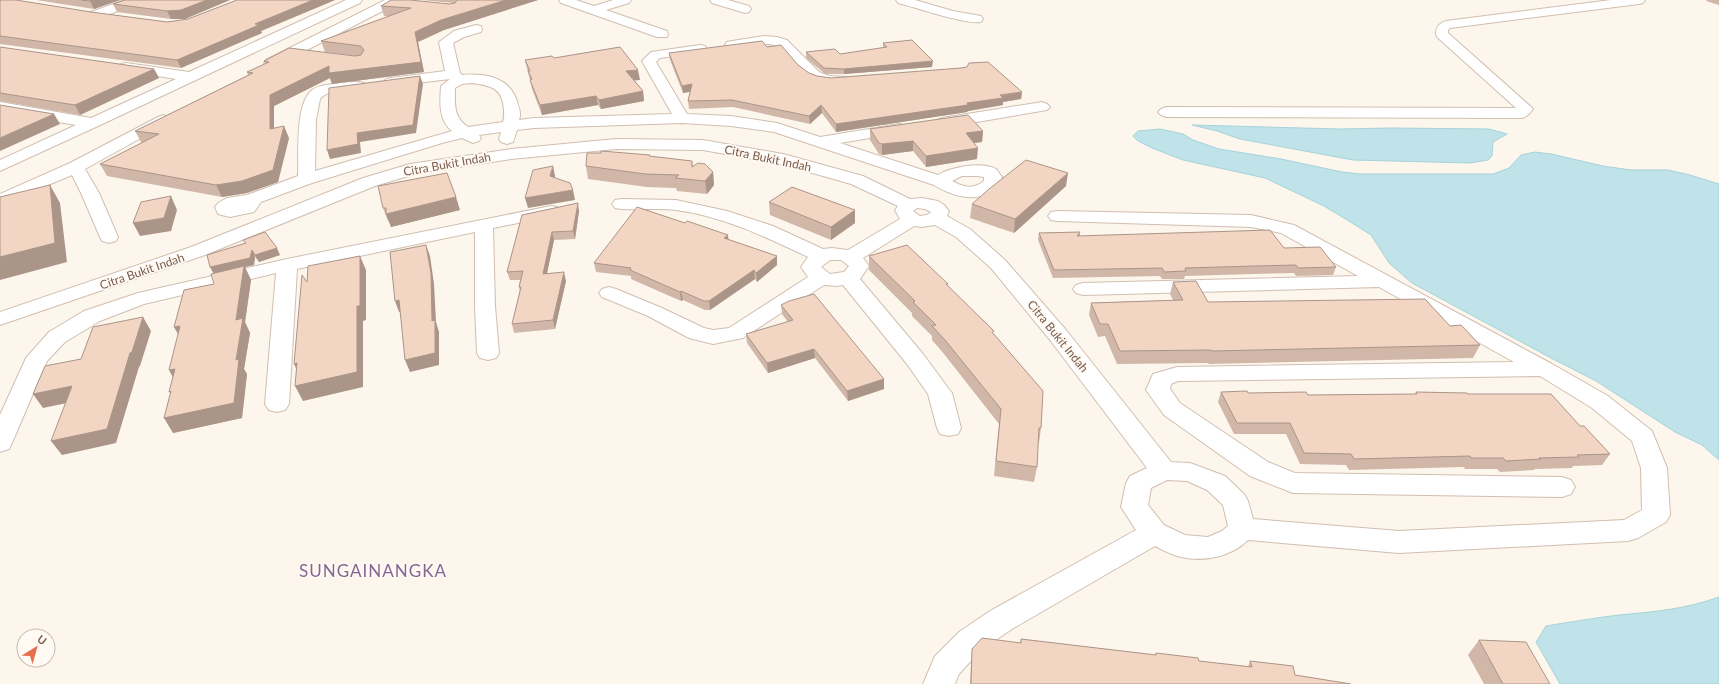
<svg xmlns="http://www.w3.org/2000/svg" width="1719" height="684" font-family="Lato,sans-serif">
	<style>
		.water { fill: #bfe3e8; stroke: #a5d3da }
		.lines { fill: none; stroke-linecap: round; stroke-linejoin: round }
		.minor-casing { stroke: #d1beb0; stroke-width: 2 }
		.minor { fill: #fff; fill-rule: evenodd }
		.wall { fill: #d1b7a8 }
		.shaded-wall { fill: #aa9588 }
		.building { fill: #f3d5c3; stroke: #aa9588 }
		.labels { text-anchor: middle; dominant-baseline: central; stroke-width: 3.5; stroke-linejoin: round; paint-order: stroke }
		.street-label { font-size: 12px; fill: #7a5c4d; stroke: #fffaf3 }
		.near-quarter-label { font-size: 17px; letter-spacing: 1px; fill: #846695; stroke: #fffaf3 }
	</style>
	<rect width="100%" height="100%" fill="#fdf6ec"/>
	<!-- water -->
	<g class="water">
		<path d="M 1192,125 L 1339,129 L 1392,128 L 1489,129 L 1507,134 L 1493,142 L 1492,156 L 1488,160 L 1470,163 L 1353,160 L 1240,139 L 1217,131 Z"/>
		<path d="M 1160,129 L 1183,134 L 1193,140 L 1219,149 L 1281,159 L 1342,172 L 1360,174 L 1493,174 L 1509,168 L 1521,155 L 1535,152 L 1551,154 L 1603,166 L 1631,170 L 1668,170 L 1690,175 L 1719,184 L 1719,460 L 1702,445 L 1675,432 L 1596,381 L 1551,358 L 1412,283 L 1389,263 L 1371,235 L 1352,223 L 1324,206 L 1265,178 L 1183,160 L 1152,148 L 1138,141 L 1133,136 L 1138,131 Z"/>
		<path d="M 1719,597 L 1719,684 L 1560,684 L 1536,642 L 1546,626 C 1570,622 1594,618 1619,615 C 1653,612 1686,609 1719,597 Z"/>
	</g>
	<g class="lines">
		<!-- minor casing -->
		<g class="minor-casing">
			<g id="minor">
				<path d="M 124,0 L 141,0 L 139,3 L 99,18 L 91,18 L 89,15 L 91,12 Z"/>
				<path d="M 346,0 L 362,0 L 360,3 L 98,126 L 0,171 L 0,160 L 76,125 L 0,112 L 0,102 L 91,118 L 176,79 L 121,70 L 119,67 L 121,64 L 126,63 L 189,72 Z"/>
				<path d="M 385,0 L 400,0 L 398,3 L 276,66 L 271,67 L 266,66 L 264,63 L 266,60 Z"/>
				<path d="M 559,0 L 576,0 L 594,6 L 613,0 L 631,0 L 629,3 L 606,10 L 667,31 L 668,34 L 667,37 L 657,37 L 561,3 Z"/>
				<path d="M 710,0 L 728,0 L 749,6 L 751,9 L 749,12 L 745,13 L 712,3 Z"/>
				<path d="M 896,0 L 915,0 L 953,11 L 981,16 L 983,19 L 981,22 C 966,25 915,7 898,3 Z"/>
				<path d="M 1611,0 L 1645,0 L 1643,3 L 1639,4 L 1450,28 L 1448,30 L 1448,33 L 1530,106 L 1533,109 C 1529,114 1528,116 1522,118 L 1166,117 L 1161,115 L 1158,112 L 1161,109 L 1166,107 L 1516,108 L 1437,37 L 1436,34 C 1436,27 1439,23 1446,21 Z"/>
				<path d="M 476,25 L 481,26 L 482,29 L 481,32 L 464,37 L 453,43 L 460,73 L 462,75 C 487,73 512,78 518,105 C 520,110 521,115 519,120 L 534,118 L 672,114 L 642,61 L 651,52 L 700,45 L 705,46 L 707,49 L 705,52 L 660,58 L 656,62 L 687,114 L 731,116 L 777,123 L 820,137 L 900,124 L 906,126 L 908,129 L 906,132 L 840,143 L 938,175 C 951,167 982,161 996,169 C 998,171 1000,175 1002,177 C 1001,184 997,189 991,192 C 973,203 950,195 934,185 L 774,132 L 731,126 L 682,123 L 534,128 L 517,130 L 513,142 L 507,144 L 501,142 L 499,139 L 501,132 L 479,135 L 481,138 L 479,141 L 473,143 L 462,138 L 442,143 L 312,183 L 261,202 L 254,212 L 230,217 L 218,214 L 215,207 L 218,203 L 227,198 L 247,195 L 298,176 C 299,155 295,108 310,92 C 315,86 326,85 333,84 C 343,82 355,81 364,83 L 366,86 L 364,89 C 351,92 329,88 320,99 L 316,120 L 315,171 L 452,131 C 438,120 440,101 441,86 L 450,79 L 391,86 L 386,85 L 384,82 L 386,79 L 391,78 L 445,71 L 439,42 L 454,31 ZM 471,83 C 486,85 500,86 503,103 C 504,110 505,115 503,122 L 468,127 C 453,117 455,104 455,88 L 462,84 ZM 962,176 L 977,176 L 984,177 L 984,181 C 973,190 963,187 952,181 Z"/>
				<path d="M 764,36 L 777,37 L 787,40 L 819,72 L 829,76 L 847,77 L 849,80 L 847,83 C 814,91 798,66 777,46 C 761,39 744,52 727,48 L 725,45 L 727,42 L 732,41 Z"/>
				<path d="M 1042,102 L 1047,104 L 1050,107 L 1047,110 L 942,128 L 937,126 L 934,123 L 937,120 L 942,118 Z"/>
				<path d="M 163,115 L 168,117 L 171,120 L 168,123 L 85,169 L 99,193 L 118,237 L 116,241 L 109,243 L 102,241 L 100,237 L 81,193 L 72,175 L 0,205 L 0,194 L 70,163 L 158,117 Z"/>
				<path d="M 616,139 L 703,140 L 783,154 L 863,176 L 910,199 L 922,198 L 938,201 L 944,205 L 949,211 L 947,216 L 970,229 L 1005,260 L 1066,330 L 1171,462 L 1190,463 L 1225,476 L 1244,494 L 1248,501 L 1253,519 L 1399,531 L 1624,520 L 1642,510 L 1641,468 L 1632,441 L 1592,408 L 1540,376 L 1178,381 L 1171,384 L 1170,389 L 1180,403 L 1268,462 L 1295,473 L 1562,477 L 1571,480 L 1575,487 L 1571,494 L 1562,497 L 1293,493 L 1250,476 L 1164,415 L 1146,390 L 1153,374 L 1177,367 L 1514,362 L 1379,287 L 1083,295 L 1076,293 L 1073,289 L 1076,285 L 1083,283 L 1358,276 L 1281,233 L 1251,227 L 1057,221 L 1051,220 L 1048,216 L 1051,212 L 1057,211 L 1251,215 L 1294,225 L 1552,364 L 1608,396 L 1652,431 L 1667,468 L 1670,515 L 1666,522 L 1638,538 L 1628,541 L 1399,553 L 1248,540 C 1231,557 1204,562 1181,557 C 1172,555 1163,550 1155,546 L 1012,629 L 981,650 L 959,674 L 955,684 L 923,684 L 935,656 L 959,632 L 990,611 L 1136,530 L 1121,507 L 1126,483 L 1130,476 L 1147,468 L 1050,340 L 991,268 L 956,237 L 935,225 L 922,227 L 914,226 L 863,258 L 869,266 L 860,279 L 923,354 L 948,388 L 952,393 L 961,428 L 958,434 L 949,436 L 940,434 L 937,428 L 928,394 L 907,364 L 843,285 L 836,286 L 824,285 L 743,338 L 713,344 L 689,338 L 648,316 L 602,297 L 599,293 L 602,289 L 609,287 L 616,289 L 662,308 L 704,328 L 713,330 L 729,328 L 808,277 L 801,267 L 808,257 C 766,237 722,216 676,210 C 658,208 639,210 621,209 L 615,208 L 612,204 L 615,200 L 621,199 L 676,200 L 727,211 L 773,226 L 823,249 L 832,248 L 848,250 L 900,219 L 895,210 L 898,206 L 851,184 L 781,164 L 703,150 L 616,149 L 511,159 L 418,173 L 375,186 L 205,255 L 0,325 L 0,312 L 191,247 L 363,178 L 410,164 L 511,149 ZM 917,208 L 925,209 L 931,212 L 927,215 L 920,216 L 913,211 ZM 830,260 L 841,260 L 849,266 L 844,272 L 830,274 L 821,267 ZM 1167,480 L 1187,481 L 1207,490 L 1223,505 L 1228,526 L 1222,531 L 1208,537 L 1185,535 L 1164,525 L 1148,505 L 1151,488 Z"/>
				<path d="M 551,206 L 557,207 L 560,211 L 557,215 L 493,228 L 495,306 L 499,353 L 496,358 L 488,360 L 480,358 L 477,353 L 475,306 L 475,232 L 297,269 L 289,404 L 285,410 L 277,412 L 269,410 L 265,404 L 276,273 L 144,304 L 100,321 L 65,342 L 47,361 L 12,443 L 9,449 L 0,452 L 0,415 L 26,358 L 49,332 L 84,311 L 138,293 L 287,259 Z"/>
			</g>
		</g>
		<!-- minor -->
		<use href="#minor" class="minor"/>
	</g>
	<!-- wall -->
	<g class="wall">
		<path d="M 0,0 L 167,22 L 188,19 L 237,0 L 335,0 L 261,31 L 262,33 L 181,68 L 0,44 Z"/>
		<path d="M 36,0 L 120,0 L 94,9 Z"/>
		<path d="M 230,0 L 185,19 L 171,19 L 117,12 L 113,4 Z"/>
		<path d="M 422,0 L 538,0 L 444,30 L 418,42 L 424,72 L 332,84 L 330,78 L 274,106 L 274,128 L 289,138 L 278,182 L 247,193 L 222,197 L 107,176 L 100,164 L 143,143 L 141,142 L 135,131 L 248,75 L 247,72 L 265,64 L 264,61 L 357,56 L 325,52 L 321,41 L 389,16 L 384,16 L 381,6 L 450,4 L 454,3 Z"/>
		<path d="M 1707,0 L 1719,0 L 1719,5 L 1706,1 Z"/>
		<path d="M 883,43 L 932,67 L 844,74 L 825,74 L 806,58 L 806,52 L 840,54 L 883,48 Z"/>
		<path d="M 0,47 L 154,69 L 159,78 L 80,115 L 0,101 Z"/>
		<path d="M 767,47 L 798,65 L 809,73 L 817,76 L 831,78 L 1022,92 L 1021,99 L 1003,102 L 1003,105 L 968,111 L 967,112 L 836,132 L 822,113 L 810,124 L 733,107 L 689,109 L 688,101 L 690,92 L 683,93 L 670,60 L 669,53 Z"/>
		<path d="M 554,58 L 640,80 L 634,80 L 643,91 L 644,101 L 601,109 L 598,105 L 542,115 L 532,89 L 525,60 Z"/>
		<path d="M 870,129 L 983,131 L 982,142 L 974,143 L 977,159 L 926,167 L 913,151 L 882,155 L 879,154 L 870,140 Z"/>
		<path d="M 650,157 L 692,161 L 693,166 L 713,172 L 714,185 L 707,194 L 677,191 L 676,188 L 647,187 L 588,179 L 586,166 Z"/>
		<path d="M 1066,186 L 1014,233 L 970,218 L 972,204 Z"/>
		<path d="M 769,202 L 855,223 L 831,240 L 770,215 Z"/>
		<path d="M 383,208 L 460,210 L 391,227 L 389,221 L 388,221 Z"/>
		<path d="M 579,211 L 575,239 L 554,240 L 547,274 L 566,281 L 555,329 L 514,333 L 512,324 L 520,292 L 519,287 L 520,280 L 510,280 L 507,272 L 522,215 Z"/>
		<path d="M 1080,232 L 1080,236 L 1284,248 L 1336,267 L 1333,275 L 1296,276 L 1294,273 L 1253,274 L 1185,276 L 1184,279 L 1162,279 L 1160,276 L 1053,278 L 1038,240 L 1039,233 Z"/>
		<path d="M 243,240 L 280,255 L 259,262 L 255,257 L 254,265 L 245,267 L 251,280 L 245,322 L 250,333 L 244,369 L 247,374 L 242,418 L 173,433 L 171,394 L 169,392 L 173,377 L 178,333 L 174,327 L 214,284 L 214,274 L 210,267 L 245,243 Z"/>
		<path d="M 728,240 L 777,265 L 757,282 L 755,279 L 710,310 L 705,310 L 683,300 L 681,301 L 631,279 L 631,276 L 596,272 L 594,263 Z"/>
		<path d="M 869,256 L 948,287 L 994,334 L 1041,428 L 1039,443 L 1038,443 L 1037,467 L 1034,482 L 994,476 L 999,424 L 944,354 L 932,340 L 932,336 L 912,316 L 912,313 L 869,270 Z"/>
		<path d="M 1173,282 L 1208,302 L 1450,326 L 1480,345 L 1473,358 L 1209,364 L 1208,363 L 1117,364 L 1105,336 L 1098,337 L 1089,315 L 1091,303 L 1173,300 L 1170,294 Z"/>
		<path d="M 781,305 L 884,379 L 884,389 L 848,401 L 815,358 L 768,373 L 747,343 L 746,334 L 788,322 L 782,314 Z"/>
		<path d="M 1221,392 L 1248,393 L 1308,395 L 1415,394 L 1416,392 L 1468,394 L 1580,426 L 1610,454 L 1602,465 L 1573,466 L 1572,468 L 1535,469 L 1534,470 L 1500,472 L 1497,469 L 1465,469 L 1464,467 L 1349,470 L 1346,465 L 1300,464 L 1286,434 L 1234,434 L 1218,402 Z"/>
		<path d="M 1021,639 L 1155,655 L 1156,653 L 1199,661 L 1248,667 L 1250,661 L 1295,675 L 1351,684 L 970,684 L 971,664 L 972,649 L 1020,643 Z"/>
		<path d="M 1479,640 L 1550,684 L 1484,684 L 1468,655 Z"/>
	</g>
	<!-- shaded-wall -->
	<g class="shaded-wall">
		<path d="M 94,0 L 120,0 L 94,9 L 90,1 Z"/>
		<path d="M 207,0 L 230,0 L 185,19 L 171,19 L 167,11 Z"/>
		<path d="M 313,0 L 335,0 L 261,31 L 262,33 L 181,68 L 177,60 L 255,24 Z"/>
		<path d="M 506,0 L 538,0 L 444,30 L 418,42 L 424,72 L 332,84 L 330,78 L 274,106 L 274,141 L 270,129 L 270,95 L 329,66 L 331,73 L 415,32 L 441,20 Z"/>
		<path d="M 933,61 L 932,67 L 844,74 L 844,69 Z"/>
		<path d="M 154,69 L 159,78 L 80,115 L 75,105 Z"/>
		<path d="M 638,70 L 640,80 L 628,81 L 626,71 Z"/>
		<path d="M 420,76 L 423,84 L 416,133 L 360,142 L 361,153 L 330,159 L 327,150 L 357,133 Z"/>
		<path d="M 692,84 L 693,91 L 683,93 L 682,86 Z"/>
		<path d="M 643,91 L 644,101 L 601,109 L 599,100 Z"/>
		<path d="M 1022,92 L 1021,99 L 1003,102 L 1003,105 L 968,111 L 967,112 L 836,132 L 836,124 Z"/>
		<path d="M 596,96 L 598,105 L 542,115 L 540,105 Z"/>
		<path d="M 821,105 L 822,113 L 810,124 L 809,116 Z"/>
		<path d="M 54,114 L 60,124 L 0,151 L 0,138 Z"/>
		<path d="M 284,126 L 289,138 L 278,182 L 247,193 L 222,197 L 216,185 Z"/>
		<path d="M 983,131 L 982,142 L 965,144 L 966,133 Z"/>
		<path d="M 913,141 L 913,151 L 882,155 L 882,144 Z"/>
		<path d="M 978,148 L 977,159 L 926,167 L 926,156 Z"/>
		<path d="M 553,166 L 555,176 L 552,187 L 550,176 Z"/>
		<path d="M 713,172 L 714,185 L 707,194 L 705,181 Z"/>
		<path d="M 1068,173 L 1066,186 L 1014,233 L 1015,219 Z"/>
		<path d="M 50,185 L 60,203 L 67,262 L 0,280 L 0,257 Z"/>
		<path d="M 573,190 L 575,200 L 528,208 L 525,198 Z"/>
		<path d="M 171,196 L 177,210 L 171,231 L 140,236 L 133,223 Z"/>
		<path d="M 456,197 L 460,210 L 391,227 L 386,214 Z"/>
		<path d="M 578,203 L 579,211 L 575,239 L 573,231 Z"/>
		<path d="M 855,210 L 855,223 L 831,240 L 831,227 Z"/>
		<path d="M 552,232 L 554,240 L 545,282 L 543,274 Z"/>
		<path d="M 728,235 L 729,244 L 724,238 Z"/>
		<path d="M 426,245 L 430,256 L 434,284 L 436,322 L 439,332 L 439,365 L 410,372 L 405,360 L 432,321 Z"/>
		<path d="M 277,248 L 280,255 L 259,262 L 255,255 Z"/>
		<path d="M 252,250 L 255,257 L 254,265 L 245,267 L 251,280 L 245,322 L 250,333 L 244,369 L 247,374 L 242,418 L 173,433 L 164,418 L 236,360 L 214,274 L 210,267 Z"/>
		<path d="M 360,256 L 366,270 L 366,320 L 363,321 L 363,387 L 303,401 L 295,386 L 357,306 Z"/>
		<path d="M 777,256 L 777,265 L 757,282 L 756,273 Z"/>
		<path d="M 754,270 L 755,279 L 710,310 L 709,301 Z"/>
		<path d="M 564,272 L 566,281 L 555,329 L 553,320 Z"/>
		<path d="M 681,291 L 683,300 L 681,301 L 680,292 Z"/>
		<path d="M 399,300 L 403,312 L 399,312 L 395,301 Z"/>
		<path d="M 143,317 L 151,331 L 140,366 L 139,367 L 116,443 L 62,455 L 51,441 L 130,353 Z"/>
		<path d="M 180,326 L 182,341 L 174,327 Z"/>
		<path d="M 814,349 L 815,358 L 768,373 L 767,363 Z"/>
		<path d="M 297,363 L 301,379 L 294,364 Z"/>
		<path d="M 175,369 L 177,385 L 169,370 Z"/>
		<path d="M 884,379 L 884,389 L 848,401 L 847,391 Z"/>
		<path d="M 72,386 L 81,400 L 43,408 L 33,394 Z"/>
	</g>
	<!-- building -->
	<g class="building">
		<path d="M 0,0 L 16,0 L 91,12 L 167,22 L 188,19 L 237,0 L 313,0 L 255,24 L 259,25 L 177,60 L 0,36 Z"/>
		<path d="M 81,0 L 94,0 L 90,1 Z"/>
		<path d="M 125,0 L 207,0 L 181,10 L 167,11 L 113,4 Z"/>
		<path d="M 391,0 L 410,0 L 450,4 L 455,3 L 457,0 L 506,0 L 441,20 L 415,32 L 421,62 L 329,73 L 329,66 L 270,95 L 270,129 L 284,126 L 273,170 L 242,181 L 216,185 L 100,164 L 159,134 L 135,131 L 253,73 L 247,72 L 269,62 L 264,61 L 289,48 L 355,56 L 361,55 L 364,50 L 361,46 L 321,41 L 411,8 L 381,6 Z"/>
		<path d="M 912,40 L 933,61 L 844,69 L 824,68 L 806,52 L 835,49 L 840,54 L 887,47 L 883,43 Z"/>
		<path d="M 762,41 L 767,47 L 781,45 L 798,65 L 809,73 L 817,76 L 831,78 L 961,68 L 967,67 L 969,63 L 988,62 L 1022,92 L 1000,95 L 1003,98 L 967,103 L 968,105 L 836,124 L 821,105 L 809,116 L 732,100 L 688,101 L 692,84 L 682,86 L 669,53 Z"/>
		<path d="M 0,47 L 154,69 L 75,105 L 0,93 Z"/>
		<path d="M 620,47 L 638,70 L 626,71 L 643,91 L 599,100 L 596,96 L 540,105 L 530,80 L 532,79 L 528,71 L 530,71 L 525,60 L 552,56 L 554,58 Z"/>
		<path d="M 420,76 L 413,125 L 357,133 L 358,144 L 327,150 L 329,88 Z"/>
		<path d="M 0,105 L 54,114 L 0,138 Z"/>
		<path d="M 968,115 L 983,131 L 966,133 L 978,148 L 926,156 L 913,141 L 882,144 L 879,143 L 870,129 Z"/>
		<path d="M 601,151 L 650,155 L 649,156 L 692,161 L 692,167 L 698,163 L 705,164 L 713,172 L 705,181 L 675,178 L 679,175 L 645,174 L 586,166 L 587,153 L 601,153 Z"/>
		<path d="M 1026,160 L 1068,173 L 1015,219 L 972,204 L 989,189 Z"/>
		<path d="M 553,166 L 550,176 L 570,183 L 573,190 L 525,198 L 533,170 Z"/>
		<path d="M 447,173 L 456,197 L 386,214 L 386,208 L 383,208 L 378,186 Z"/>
		<path d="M 50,185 L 55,243 L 0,257 L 0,197 Z"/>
		<path d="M 792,187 L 855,210 L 831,227 L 769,202 Z"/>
		<path d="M 171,196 L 164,218 L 133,223 L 141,202 Z"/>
		<path d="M 578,203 L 573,231 L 552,232 L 543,274 L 564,272 L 553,320 L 512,324 L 521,287 L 519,287 L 523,271 L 507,272 L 522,215 Z"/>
		<path d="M 637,207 L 685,223 L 687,221 L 728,235 L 724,238 L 777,256 L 756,273 L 754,270 L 709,301 L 704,301 L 681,291 L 680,292 L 630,270 L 631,268 L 594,263 Z"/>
		<path d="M 1270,230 L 1284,248 L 1320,247 L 1336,267 L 1298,268 L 1296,265 L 1255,266 L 1185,268 L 1186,271 L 1164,272 L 1162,268 L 1054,270 L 1039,233 L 1080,232 L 1077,236 Z"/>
		<path d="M 265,232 L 277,248 L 255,255 L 252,250 L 250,258 L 210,267 L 207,255 L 246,243 L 243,240 Z"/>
		<path d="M 426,245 L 431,273 L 432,321 L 435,320 L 435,353 L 405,360 L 399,300 L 395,301 L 390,252 Z"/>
		<path d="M 907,245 L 948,284 L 946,284 L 994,331 L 992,332 L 1043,391 L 1041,428 L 1039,428 L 1037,467 L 996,461 L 1001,409 L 945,340 L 932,326 L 936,325 L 913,302 L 915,301 L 869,256 Z"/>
		<path d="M 360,256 L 360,306 L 357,306 L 357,372 L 295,386 L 297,363 L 294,364 L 302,275 L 307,282 L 308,266 Z"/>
		<path d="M 244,266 L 236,320 L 243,318 L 236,360 L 239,359 L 234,403 L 164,418 L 171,391 L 169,392 L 175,369 L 169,370 L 180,326 L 174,327 L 184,290 L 214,284 L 211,274 Z"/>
		<path d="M 1196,281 L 1208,302 L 1425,299 L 1450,326 L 1461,325 L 1480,345 L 1212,351 L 1211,350 L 1120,351 L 1108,324 L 1100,324 L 1091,303 L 1183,300 L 1173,282 Z"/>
		<path d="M 814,294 L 884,379 L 847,391 L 814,349 L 767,363 L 746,334 L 793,320 L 781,305 L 789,301 Z"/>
		<path d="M 143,317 L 132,352 L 130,353 L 107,429 L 51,441 L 72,386 L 33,394 L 45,366 L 81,359 L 93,327 Z"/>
		<path d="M 1247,391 L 1248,393 L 1306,392 L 1308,395 L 1417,394 L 1416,392 L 1467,393 L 1468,394 L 1551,394 L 1580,426 L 1584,426 L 1610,454 L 1577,455 L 1579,457 L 1539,458 L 1541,459 L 1506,461 L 1503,458 L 1471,458 L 1470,456 L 1354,459 L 1351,454 L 1304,453 L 1290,423 L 1237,423 L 1221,392 Z"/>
		<path d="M 982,638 L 1021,643 L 1021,639 L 1156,655 L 1156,653 L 1198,658 L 1199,661 L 1252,667 L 1250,661 L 1293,666 L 1295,675 L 1351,684 L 971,684 L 972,649 Z"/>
		<path d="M 1479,640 L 1526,642 L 1550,684 L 1503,684 Z"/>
	</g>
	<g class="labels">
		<!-- street labels -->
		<g class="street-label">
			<text transform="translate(768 158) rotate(12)">Citra Bukit Indah</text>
			<text transform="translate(447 164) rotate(-10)">Citra Bukit Indah</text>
			<text transform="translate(142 271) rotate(-19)">Citra Bukit Indah</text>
			<text transform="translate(1058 336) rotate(51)">Citra Bukit Indah</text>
		</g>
		<!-- near-quarter labels -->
		<g class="near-quarter-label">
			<text x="373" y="570">SUNGAINANGKA</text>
		</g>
	</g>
	<!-- north arrow -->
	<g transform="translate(36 648) rotate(37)"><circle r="19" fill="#fffaf3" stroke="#cabbb1"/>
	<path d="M0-3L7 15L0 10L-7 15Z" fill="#e76f51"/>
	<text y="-6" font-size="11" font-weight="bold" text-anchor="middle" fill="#7a5c4d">U</text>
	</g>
</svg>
